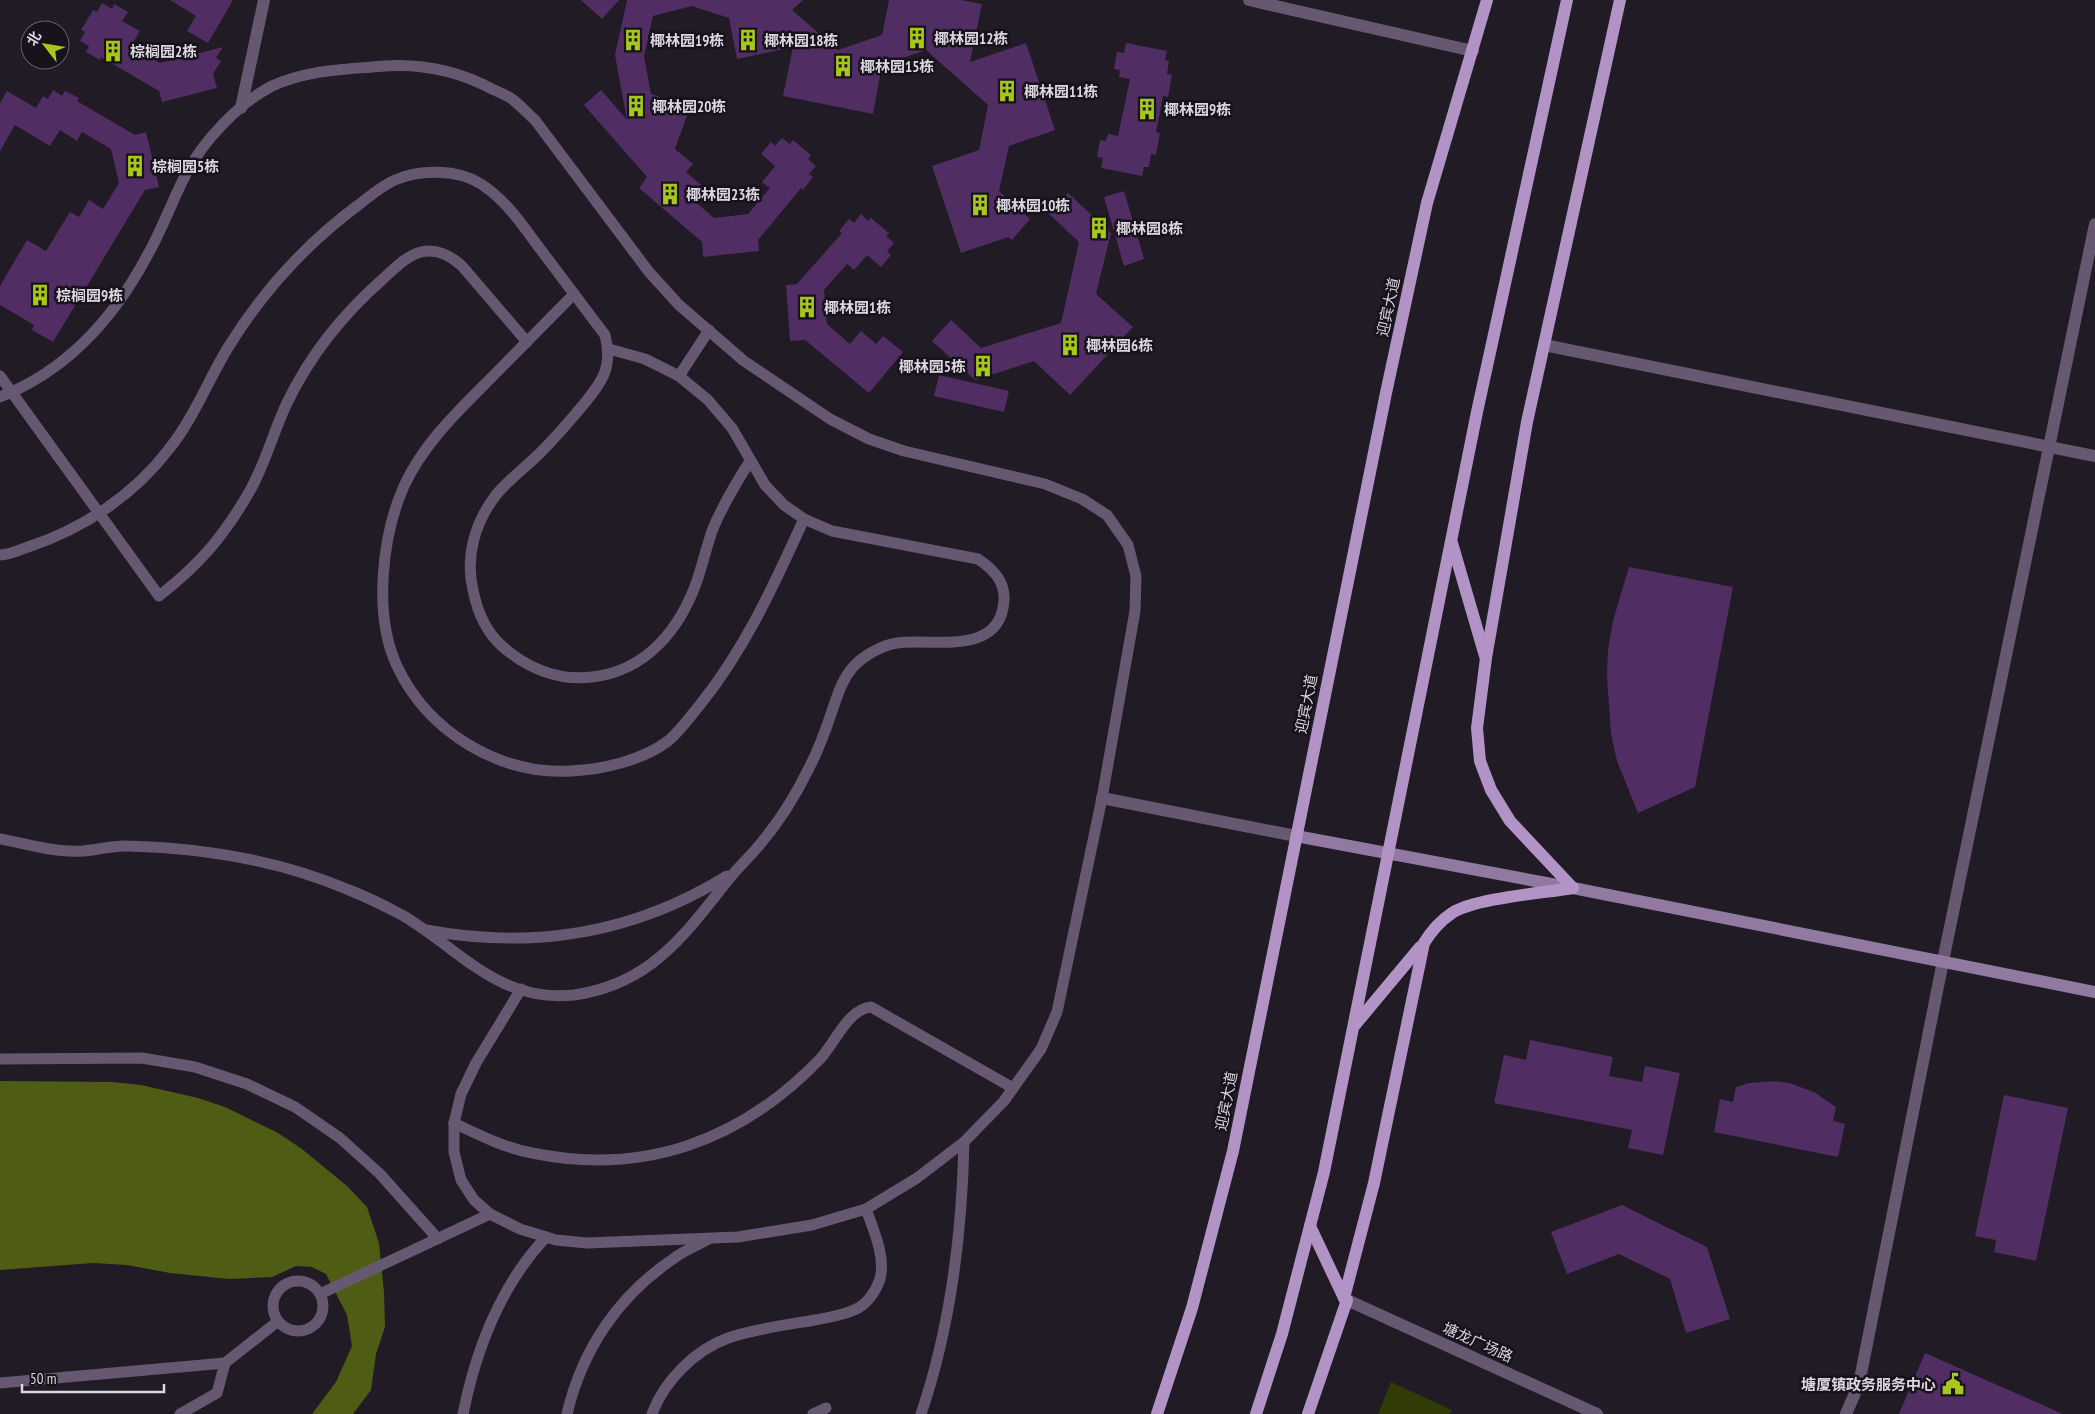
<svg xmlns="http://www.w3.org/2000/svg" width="2095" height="1414" font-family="'PT Sans Narrow','Noto Sans SC',sans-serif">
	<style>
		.green { fill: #313b04 }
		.water { fill: #4e5c14 }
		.building { fill: #502e63 }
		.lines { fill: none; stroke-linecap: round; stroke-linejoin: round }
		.lane { stroke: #675871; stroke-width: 11 }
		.street { stroke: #675871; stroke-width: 12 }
		.secondary { stroke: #9179a1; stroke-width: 12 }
		.primary { stroke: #b293c6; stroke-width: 12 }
		.labels { text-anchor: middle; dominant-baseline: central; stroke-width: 5; stroke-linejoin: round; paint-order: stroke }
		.poi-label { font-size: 15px; font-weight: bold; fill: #dbd7de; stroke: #17121b; text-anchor: start }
		.street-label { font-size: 15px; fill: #dbd7de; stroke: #17121b }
	</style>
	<rect width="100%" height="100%" fill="#201b24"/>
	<!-- green -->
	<path class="green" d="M 1391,1382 L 1452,1410 L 1450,1414 L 1378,1414 Z"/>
	<!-- water -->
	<path class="water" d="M 0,1081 L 112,1082 L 141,1085 L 198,1098 L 225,1107 L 278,1133 L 302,1149 L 347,1186 L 367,1207 L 379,1243 L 384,1292 L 385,1327 L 376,1354 L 371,1390 L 353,1414 L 312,1414 L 336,1382 L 352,1346 L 347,1315 L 326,1274 L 312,1267 L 296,1266 L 272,1277 L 229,1279 L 170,1273 L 127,1265 L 93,1263 L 0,1270 Z"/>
	<!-- building -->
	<g class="building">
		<path d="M 170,0 L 233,0 L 208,43 L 187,31 L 196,16 Z"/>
		<path d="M 581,0 L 619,0 L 602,19 Z"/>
		<path d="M 627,0 L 803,0 L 792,10 L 838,50 L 882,35 L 889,0 L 961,0 L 982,4 L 970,62 L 1026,43 L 1055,130 L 1009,146 L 999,191 L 1030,219 L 1012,240 L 1008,237 L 961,253 L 932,166 L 979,150 L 988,105 L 926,50 L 882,65 L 873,114 L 783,96 L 793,47 L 737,59 L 729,18 L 692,6 L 653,16 L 644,56 L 651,94 L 690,107 L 675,149 L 693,164 L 686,172 L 701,185 L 691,198 L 714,218 L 748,214 L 770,188 L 762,182 L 775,166 L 761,154 L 771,142 L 775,146 L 782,138 L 790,144 L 793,140 L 811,155 L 808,159 L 816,166 L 809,174 L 813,177 L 803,190 L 801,188 L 758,240 L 759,251 L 703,257 L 702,242 L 639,188 L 647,177 L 584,105 L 601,90 L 627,120 L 615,55 Z"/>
		<path d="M 102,3 L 112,9 L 114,4 L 128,12 L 122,21 L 140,31 L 131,46 L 160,63 L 223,47 L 216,58 L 221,61 L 213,74 L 217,88 L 162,102 L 159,91 L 101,57 L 100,60 L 86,52 L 89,46 L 80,41 L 85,32 L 81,30 L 93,10 L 97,12 Z"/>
		<path d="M 1126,43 L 1167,51 L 1165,60 L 1169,61 L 1167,74 L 1172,75 L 1168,97 L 1163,96 L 1156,132 L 1160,133 L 1156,155 L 1151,154 L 1149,167 L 1144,167 L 1142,176 L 1101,168 L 1103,158 L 1097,157 L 1100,140 L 1106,141 L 1108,134 L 1118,136 L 1130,79 L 1119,77 L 1120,70 L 1114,69 L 1117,52 L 1124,53 Z"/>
		<path d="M 53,90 L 62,96 L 65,91 L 79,98 L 77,101 L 135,135 L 146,132 L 159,187 L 145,190 L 53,342 L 32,330 L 34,325 L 0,305 L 0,286 L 27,240 L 46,251 L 70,212 L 79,217 L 89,200 L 103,209 L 119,183 L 111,149 L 82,132 L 77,141 L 60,130 L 50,146 L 15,125 L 0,151 L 0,103 L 7,91 L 36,108 L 43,96 L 48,99 Z"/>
		<path d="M 1124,191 L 1144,259 L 1124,266 L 1104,197 Z"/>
		<path d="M 1068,193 L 1111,233 L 1096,294 L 1133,327 L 1070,395 L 1034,361 L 975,380 L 932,341 L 951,320 L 981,348 L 1061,323 L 1079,242 L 1049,214 Z"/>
		<path d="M 861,214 L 868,221 L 871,218 L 889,233 L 886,236 L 894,243 L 887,251 L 891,255 L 881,267 L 867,255 L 854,270 L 847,264 L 824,290 L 827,324 L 850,344 L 861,331 L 876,344 L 883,336 L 903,352 L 869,393 L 805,340 L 790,341 L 786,285 L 797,284 L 842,233 L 839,231 L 849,219 L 854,223 Z"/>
		<path d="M 939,375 L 1009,391 L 1004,412 L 934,396 Z"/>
		<path d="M 1629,567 L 1733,587 L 1695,787 L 1638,813 L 1617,761 L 1611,733 L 1607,677 L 1608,649 L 1613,621 Z"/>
		<path d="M 1530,1040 L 1613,1057 L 1609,1076 L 1642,1082 L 1645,1066 L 1680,1073 L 1663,1155 L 1628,1148 L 1632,1130 L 1494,1103 L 1504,1055 L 1526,1060 Z"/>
		<path d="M 1775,1081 L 1789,1083 L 1814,1092 L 1836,1107 L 1833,1121 L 1845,1124 L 1838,1157 L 1714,1132 L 1720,1099 L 1733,1102 L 1736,1087 L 1749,1083 Z"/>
		<path d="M 2004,1095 L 2068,1108 L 2036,1261 L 1994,1252 L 1996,1240 L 1975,1236 Z"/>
		<path d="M 1622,1205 L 1707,1247 L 1730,1319 L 1686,1333 L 1670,1279 L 1619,1254 L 1567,1274 L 1551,1232 Z"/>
		<path d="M 1925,1353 L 2063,1414 L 1899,1414 Z"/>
	</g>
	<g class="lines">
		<!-- lane -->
		<g class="lane">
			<path d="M 574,294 C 546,322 519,350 491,378 C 458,411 424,443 404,486 C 382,536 373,615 397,666 C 428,732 499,775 571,771 C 602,770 643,760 668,741 C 679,732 689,718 699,706 C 745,649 774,585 804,519"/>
			<path d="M 0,376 L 159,596 C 199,565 223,537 248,494 C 265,466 273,432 287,403 C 310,355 344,313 384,278 C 395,268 406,256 421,252 C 437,248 451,256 462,266 L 527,342"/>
			<path d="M 679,376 L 709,330"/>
			<path d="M 0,397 C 66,371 114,318 147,256 C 162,230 172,201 186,174 C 203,141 239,103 272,86 C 305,71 336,70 372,67 C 414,62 455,69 492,89 C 499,92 506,95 512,99 C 520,105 527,113 535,120 L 649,272 L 679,305 L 744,361 L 830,419 L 869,439 L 904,451 L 1045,484 L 1082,499 L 1107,515 L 1128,545 L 1136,576 L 1135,611 L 1102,798 L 1057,1012 L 1041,1049 L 1004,1101 L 964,1142 L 917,1178 L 866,1209 L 812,1225 L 738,1237 L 587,1243 L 556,1240 L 520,1229 L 490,1214 L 474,1200 L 461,1180 L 454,1152 L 454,1123 L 461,1094 L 476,1063 L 521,989"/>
			<path d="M 0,555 C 10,555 19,550 28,547 C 83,529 134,495 169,449 C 194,418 208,380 229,346 C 262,293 306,244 357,206 C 369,197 381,186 395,180 C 420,169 458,169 481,184 C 507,201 523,226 541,250 C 562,278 583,306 605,335 C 613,367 603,381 583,405 C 569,422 555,438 540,453 C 526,467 508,480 496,495 C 475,522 465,557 473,590 C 477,610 486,632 502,646 C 527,668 558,681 592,677 C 647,671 681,628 698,578 C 703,562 707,546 712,531 C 722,506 736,483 750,461"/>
			<path d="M 0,839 C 28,844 54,853 83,851 C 98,850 113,845 128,846 C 204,848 279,860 349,890 C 367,897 385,906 402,915 C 460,949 498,1003 574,995 C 602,991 628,981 651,964 C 684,940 708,904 734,873 C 741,865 749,857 756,849 C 777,825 795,797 809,768 C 818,751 825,732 831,714 C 837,697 841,681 853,667 C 863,656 882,645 897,643 C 933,638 1001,657 1004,600 C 1005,581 993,569 978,559 L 832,531 L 804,519 L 784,505 L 765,485 L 732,428 L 708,400 L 679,376 L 645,359 L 609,349"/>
			<path d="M 426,930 C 534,950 633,934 727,876"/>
			<path d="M 0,1059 L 142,1058 L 195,1067 L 247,1084 L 295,1107 L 340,1138 L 380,1174 L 438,1239"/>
			<path d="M 454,1123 C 479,1135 505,1148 532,1153 C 644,1176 741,1141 820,1059 C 835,1043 848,1009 871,1007 L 1013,1088"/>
			<circle cx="298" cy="1306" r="25"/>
			<path d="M 320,1294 L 490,1214"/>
			<path d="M 225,1363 L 277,1322"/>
			<path d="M 0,1383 L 225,1363 L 217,1393 L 180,1414"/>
			<path d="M 463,1414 C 476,1349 500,1286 546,1237"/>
			<path d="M 567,1414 C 582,1350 618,1296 673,1259 C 683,1251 696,1246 707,1240"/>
			<path d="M 652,1414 C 664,1381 695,1350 728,1338 C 752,1330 778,1326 803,1322 C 820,1319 838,1317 854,1310 C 867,1305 876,1291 880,1279 C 886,1257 873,1229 866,1209"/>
			<path d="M 813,1414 L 826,1408"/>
			<path d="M 921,1414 C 951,1326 962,1235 964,1142"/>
		</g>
		<!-- street -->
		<g class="street">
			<path d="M 1249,0 L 1473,51"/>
			<path d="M 241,108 L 264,0"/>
			<path d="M 1544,345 L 2095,456"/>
			<path d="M 1102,798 L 1296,836"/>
			<path d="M 1347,1300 L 1597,1414"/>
			<path d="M 1846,1414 L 1859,1384 L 1943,961 L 2095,224"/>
		</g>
		<!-- secondary -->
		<path class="secondary" d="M 1296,836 L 1573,888 L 2095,992"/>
		<!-- primary -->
		<g class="primary">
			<path d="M 1452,543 L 1485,656"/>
			<path d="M 1573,888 L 1510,821 L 1491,790 L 1480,761 L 1477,728 L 1486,658 L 1527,422 L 1620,0"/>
			<path d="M 1355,1025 L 1420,947"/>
			<path d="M 1310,1226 L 1344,1298"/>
			<path d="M 1157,1414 L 1192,1308 L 1233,1151 L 1386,393 L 1427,203 L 1487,0"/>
			<path d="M 1256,1414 L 1282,1334 L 1324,1172 L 1477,412 L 1567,0"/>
			<path d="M 1308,1414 L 1347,1300 L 1344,1298 L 1374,1183 L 1424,943 C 1432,930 1440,921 1452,913 C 1476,898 1544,893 1573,888"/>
		</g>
	</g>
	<!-- icons -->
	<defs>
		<g id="building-bare" transform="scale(1.725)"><path d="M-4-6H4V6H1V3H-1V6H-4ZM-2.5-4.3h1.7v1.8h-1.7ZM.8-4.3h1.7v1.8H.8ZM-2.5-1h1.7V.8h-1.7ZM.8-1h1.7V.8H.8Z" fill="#a8c71b" stroke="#17121b" stroke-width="2.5" paint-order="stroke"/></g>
		<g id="civic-bare" transform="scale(1.725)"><path d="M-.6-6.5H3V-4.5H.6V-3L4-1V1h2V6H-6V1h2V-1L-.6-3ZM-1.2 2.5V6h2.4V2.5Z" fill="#a8c71b" stroke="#17121b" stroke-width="2.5" paint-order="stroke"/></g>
	</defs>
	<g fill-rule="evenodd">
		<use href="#building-bare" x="917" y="38"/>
		<use href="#building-bare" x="633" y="40"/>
		<use href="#building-bare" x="748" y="40"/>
		<use href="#building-bare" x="113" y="51"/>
		<use href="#building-bare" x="843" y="66"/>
		<use href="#building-bare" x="1007" y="91"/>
		<use href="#building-bare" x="636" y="106"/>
		<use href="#building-bare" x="1147" y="109"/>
		<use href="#building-bare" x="135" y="166"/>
		<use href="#building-bare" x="670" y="194"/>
		<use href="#building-bare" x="980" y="205"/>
		<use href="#building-bare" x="1099" y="228"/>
		<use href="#building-bare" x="40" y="295"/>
		<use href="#building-bare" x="807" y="307"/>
		<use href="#building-bare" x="1070" y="345"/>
		<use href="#building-bare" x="983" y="366"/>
		<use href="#civic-bare" x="1953" y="1384"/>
	</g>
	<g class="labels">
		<!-- poi labels -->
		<g class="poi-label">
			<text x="934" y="38">椰林园12栋</text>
			<text x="650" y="40">椰林园19栋</text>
			<text x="764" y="40">椰林园18栋</text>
			<text x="130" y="51">棕榈园2栋</text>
			<text x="860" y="66">椰林园15栋</text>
			<text x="1024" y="91">椰林园11栋</text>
			<text x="652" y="106">椰林园20栋</text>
			<text x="1164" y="109">椰林园9栋</text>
			<text x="152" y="166">棕榈园5栋</text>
			<text x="686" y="194">椰林园23栋</text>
			<text x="996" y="205">椰林园10栋</text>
			<text x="1116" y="228">椰林园8栋</text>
			<text x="56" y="295">棕榈园9栋</text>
			<text x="824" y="307">椰林园1栋</text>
			<text x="1086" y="345">椰林园6栋</text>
			<text x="966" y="366" text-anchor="end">椰林园5栋</text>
			<text x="1936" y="1384" text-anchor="end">塘厦镇政务服务中心</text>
		</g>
		<!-- street labels -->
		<g class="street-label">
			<text transform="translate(1388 307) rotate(-78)">迎宾大道</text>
			<text transform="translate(1306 704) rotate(-79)">迎宾大道</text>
			<text transform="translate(1226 1101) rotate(-79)">迎宾大道</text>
			<text transform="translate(1478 1342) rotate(24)">塘龙广场路</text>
		</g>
	</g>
	<!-- north arrow -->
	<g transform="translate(45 45) rotate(301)"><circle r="24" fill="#17121b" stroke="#656169"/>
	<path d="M0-4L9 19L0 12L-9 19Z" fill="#a8c71b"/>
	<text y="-8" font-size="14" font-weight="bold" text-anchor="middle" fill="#dbd7de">北</text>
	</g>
	<!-- scale -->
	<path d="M22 1384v8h142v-8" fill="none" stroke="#dbd7de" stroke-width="2.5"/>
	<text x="30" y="1384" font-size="15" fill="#dbd7de" stroke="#17121b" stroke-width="4" paint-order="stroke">50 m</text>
</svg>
